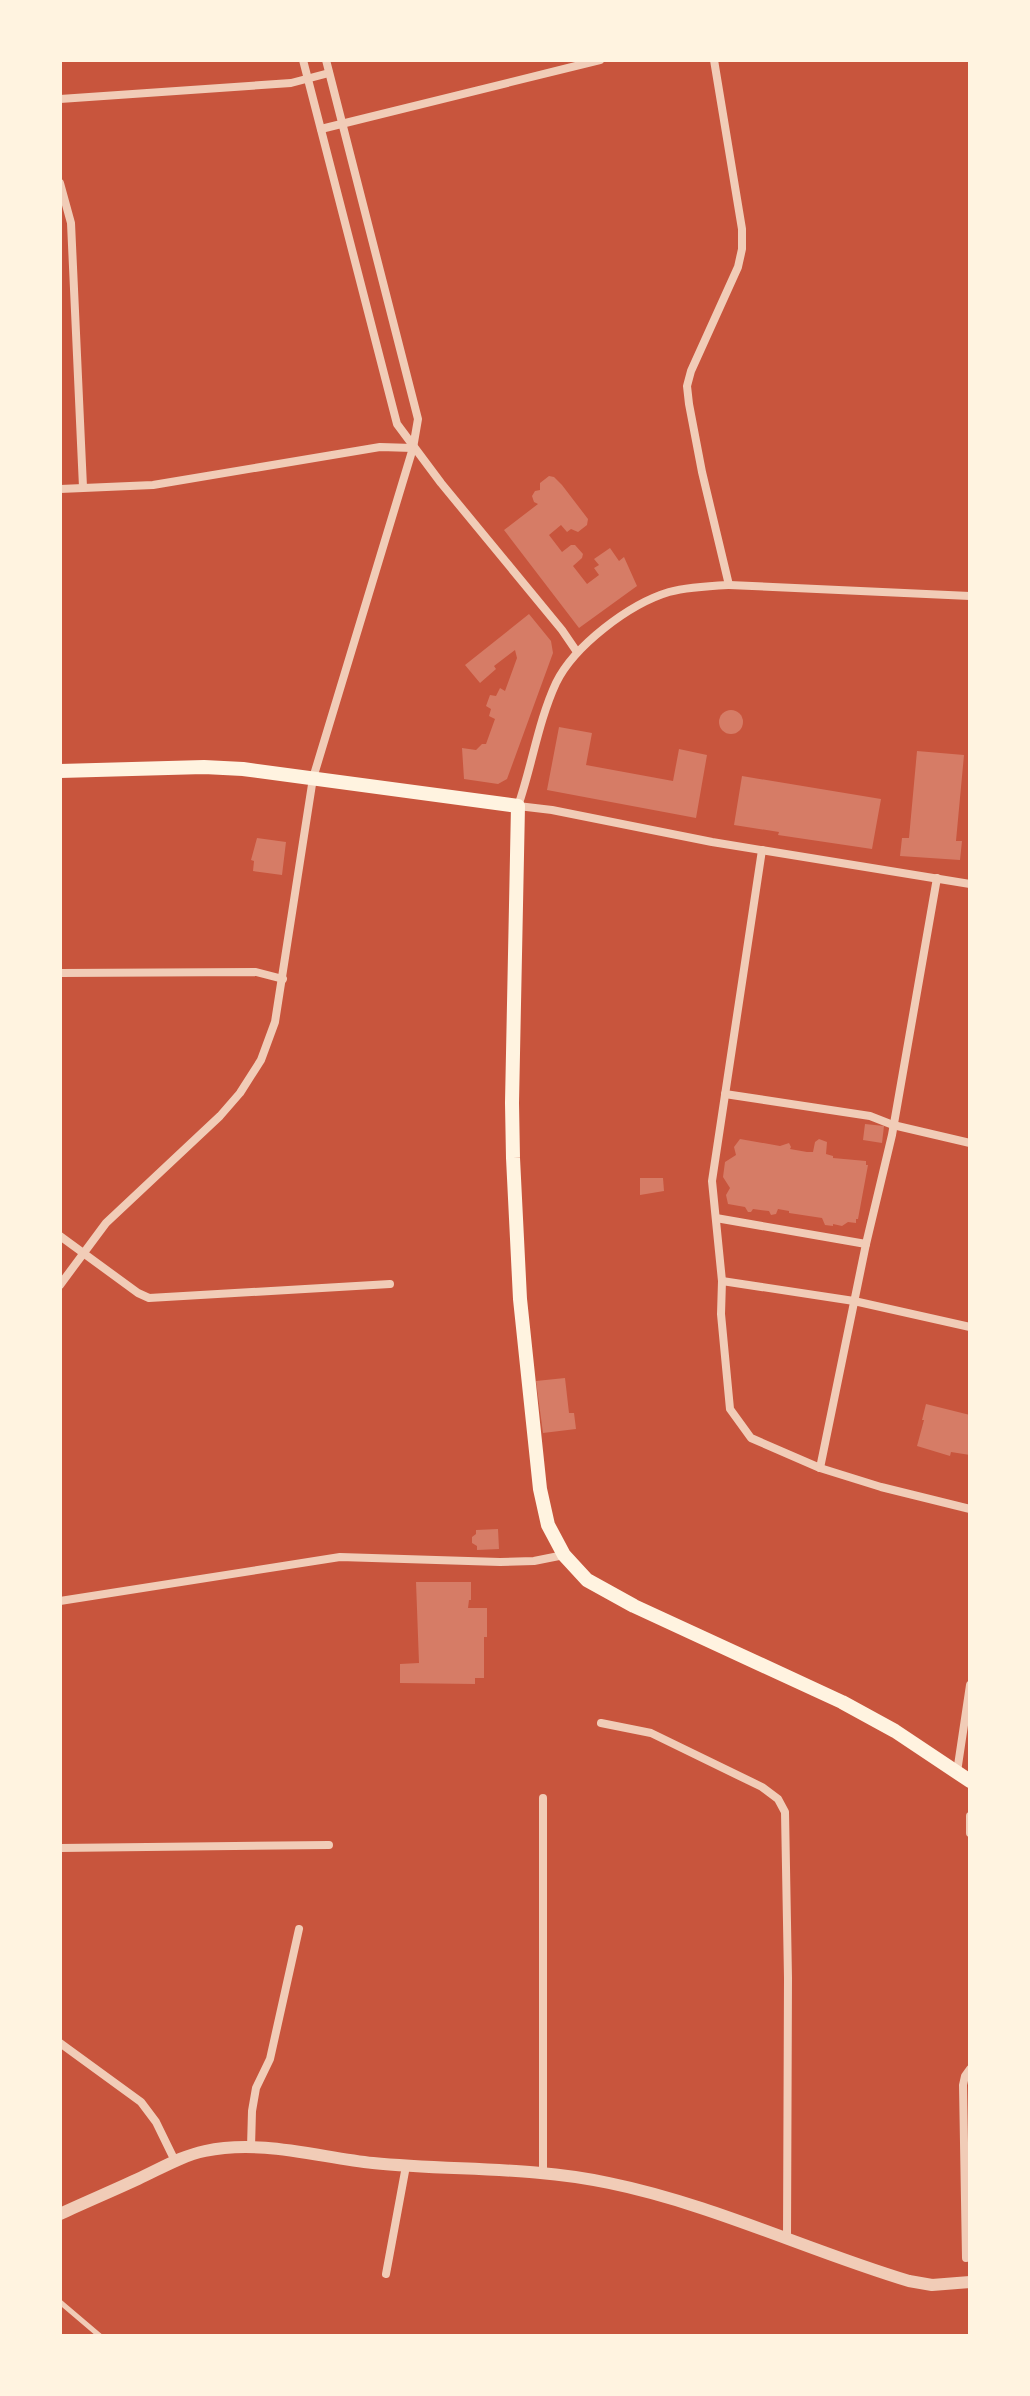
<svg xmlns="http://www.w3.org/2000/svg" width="1030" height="2396" font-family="Barlow,sans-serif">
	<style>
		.building { fill: #d67c66 }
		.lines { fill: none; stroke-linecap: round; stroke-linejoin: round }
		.service { stroke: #f1ccb7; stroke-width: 5 }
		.minor { stroke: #f1ccb7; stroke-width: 8 }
		.tertiary { stroke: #f1ccb7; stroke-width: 12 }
		.secondary { stroke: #fff3e0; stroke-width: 14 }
	</style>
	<rect width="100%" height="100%" fill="#c8553d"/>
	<!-- building -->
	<g class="building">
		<path d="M 549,476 L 554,477 L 562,485 L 588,519 L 587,525 L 578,532 L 571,529 L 567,532 L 561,525 L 549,535 L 562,552 L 571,545 L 575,545 L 583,554 L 582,558 L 573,566 L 587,584 L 599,575 L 594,568 L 599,565 L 594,559 L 610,548 L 619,561 L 624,557 L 637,586 L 579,628 L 504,530 L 538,504 L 534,502 L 532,496 L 535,491 L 540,490 L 540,483 Z"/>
		<path d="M 529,614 L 551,641 L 553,653 L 507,779 L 498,784 L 464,779 L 462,748 L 476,750 L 482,744 L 486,744 L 495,719 L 489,716 L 491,709 L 486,706 L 490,695 L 496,696 L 500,688 L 505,691 L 517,658 L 515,650 L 494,666 L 496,669 L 480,683 L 465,665 Z"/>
		<circle cx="731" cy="722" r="12"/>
		<path d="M 559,727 L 592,733 L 586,765 L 673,781 L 679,749 L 707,755 L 696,818 L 547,790 Z"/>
		<path d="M 917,751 L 964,755 L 956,841 L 962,841 L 960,860 L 900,856 L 902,838 L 909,838 Z"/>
		<path d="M 742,776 L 881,799 L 872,849 L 778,835 L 779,832 L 734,825 Z"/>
		<path d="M 257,838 L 286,842 L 282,875 L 253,871 L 254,861 L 251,860 Z"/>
		<path d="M 865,1124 L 884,1126 L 882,1143 L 863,1140 Z"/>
		<path d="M 740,1139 L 780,1146 L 789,1143 L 791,1147 L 790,1149 L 807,1152 L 813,1152 L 815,1142 L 819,1139 L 827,1142 L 826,1154 L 833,1156 L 833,1158 L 866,1161 L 866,1165 L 868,1165 L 858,1219 L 856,1219 L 856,1223 L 848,1222 L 842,1226 L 833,1224 L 833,1226 L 825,1225 L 822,1218 L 789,1213 L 789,1211 L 778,1209 L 776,1214 L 771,1215 L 769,1211 L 753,1209 L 751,1212 L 748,1212 L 745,1207 L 728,1204 L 726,1195 L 730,1188 L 723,1177 L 725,1162 L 736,1155 L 734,1147 Z"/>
		<path d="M 640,1178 L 663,1178 L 664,1191 L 640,1195 Z"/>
		<path d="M 565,1378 L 569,1413 L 574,1413 L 576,1429 L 543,1433 L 536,1381 Z"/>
		<path d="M 926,1404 L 970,1415 L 970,1455 L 951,1452 L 950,1456 L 917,1446 L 924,1420 L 922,1420 Z"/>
		<path d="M 498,1529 L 499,1549 L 477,1550 L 477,1546 L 472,1543 L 472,1537 L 476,1534 L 476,1530 Z"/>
		<path d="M 416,1582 L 471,1582 L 471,1600 L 469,1600 L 468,1608 L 487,1608 L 487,1637 L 484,1637 L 484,1678 L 475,1678 L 475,1684 L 400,1683 L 400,1664 L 419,1663 Z"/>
	</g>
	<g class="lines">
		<!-- service -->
		<path class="service" d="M 60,2302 L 100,2336"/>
		<!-- minor -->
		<g class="minor">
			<path d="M 303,60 L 397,424 L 441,483 L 562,630 L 577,652"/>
			<path d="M 714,60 L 742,229 L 742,249 L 738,267 L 691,371 L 687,386 L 689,404 L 702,472 L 729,585"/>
			<path d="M 60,99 L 291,83 L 329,73"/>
			<path d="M 321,129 L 600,60"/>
			<path d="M 60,183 L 71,223 L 83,487"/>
			<path d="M 60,489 L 153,485 L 380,447 L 413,448"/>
			<path d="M 970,596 L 729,585 C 709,586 688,587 669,592 C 629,604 574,646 556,683 C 538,722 532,766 518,806 L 552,810 L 712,842 L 970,884"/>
			<path d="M 762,850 L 712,1181 L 722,1281 L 721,1314 L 730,1409 L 751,1438 L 820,1468 L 881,1487 L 970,1509"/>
			<path d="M 60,973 L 256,972 L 283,979"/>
			<path d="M 725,1094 L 870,1116 L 893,1125 L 970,1143"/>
			<path d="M 716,1218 L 866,1244"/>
			<path d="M 60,1236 L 138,1293 L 149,1298 L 390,1284"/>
			<path d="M 722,1281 L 854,1301 L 970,1327"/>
			<path d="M 60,1285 L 106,1223 L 220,1116 L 240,1093 L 261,1060 L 275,1022 L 313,778 L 413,448 L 418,419 L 326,60"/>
			<path d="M 820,1468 L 866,1244 L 892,1135 L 937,878"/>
			<path d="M 60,1601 L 340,1557 L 500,1562 L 534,1561 L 564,1555"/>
			<path d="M 601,1723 L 651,1733 L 762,1787 L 778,1799 L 785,1812 L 788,1978 L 787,2238"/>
			<path d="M 957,1772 L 970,1685"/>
			<path d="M 543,1798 L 543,2173"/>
			<path d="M 970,1816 L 970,1833"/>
			<path d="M 60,1848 L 329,1845"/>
			<path d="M 60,2043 L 141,2102 L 156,2122 L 175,2161"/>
			<path d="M 251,2147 L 252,2111 L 256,2088 L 270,2059 L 299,1929"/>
			<path d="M 966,2258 L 963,2085 L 965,2076 L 970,2069"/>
			<path d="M 386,2274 L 406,2166"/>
		</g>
		<!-- tertiary -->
		<path class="tertiary" d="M 60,2214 C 86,2202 112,2191 138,2179 C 160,2169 181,2156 205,2151 C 260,2139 318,2157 373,2163 C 452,2171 532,2166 609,2183 C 712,2204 809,2251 909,2281 L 932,2285 L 970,2282"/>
		<!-- secondary -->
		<path class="secondary" d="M 60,771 L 204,767 L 243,769 L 518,806 L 512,1103 L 513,1158 L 520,1299 L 540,1489 L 548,1525 L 564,1555 L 587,1580 L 634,1606 L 842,1702 L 895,1731 L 970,1781"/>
	</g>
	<!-- border -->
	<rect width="1030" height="2396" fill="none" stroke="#fff3e0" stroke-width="124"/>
</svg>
